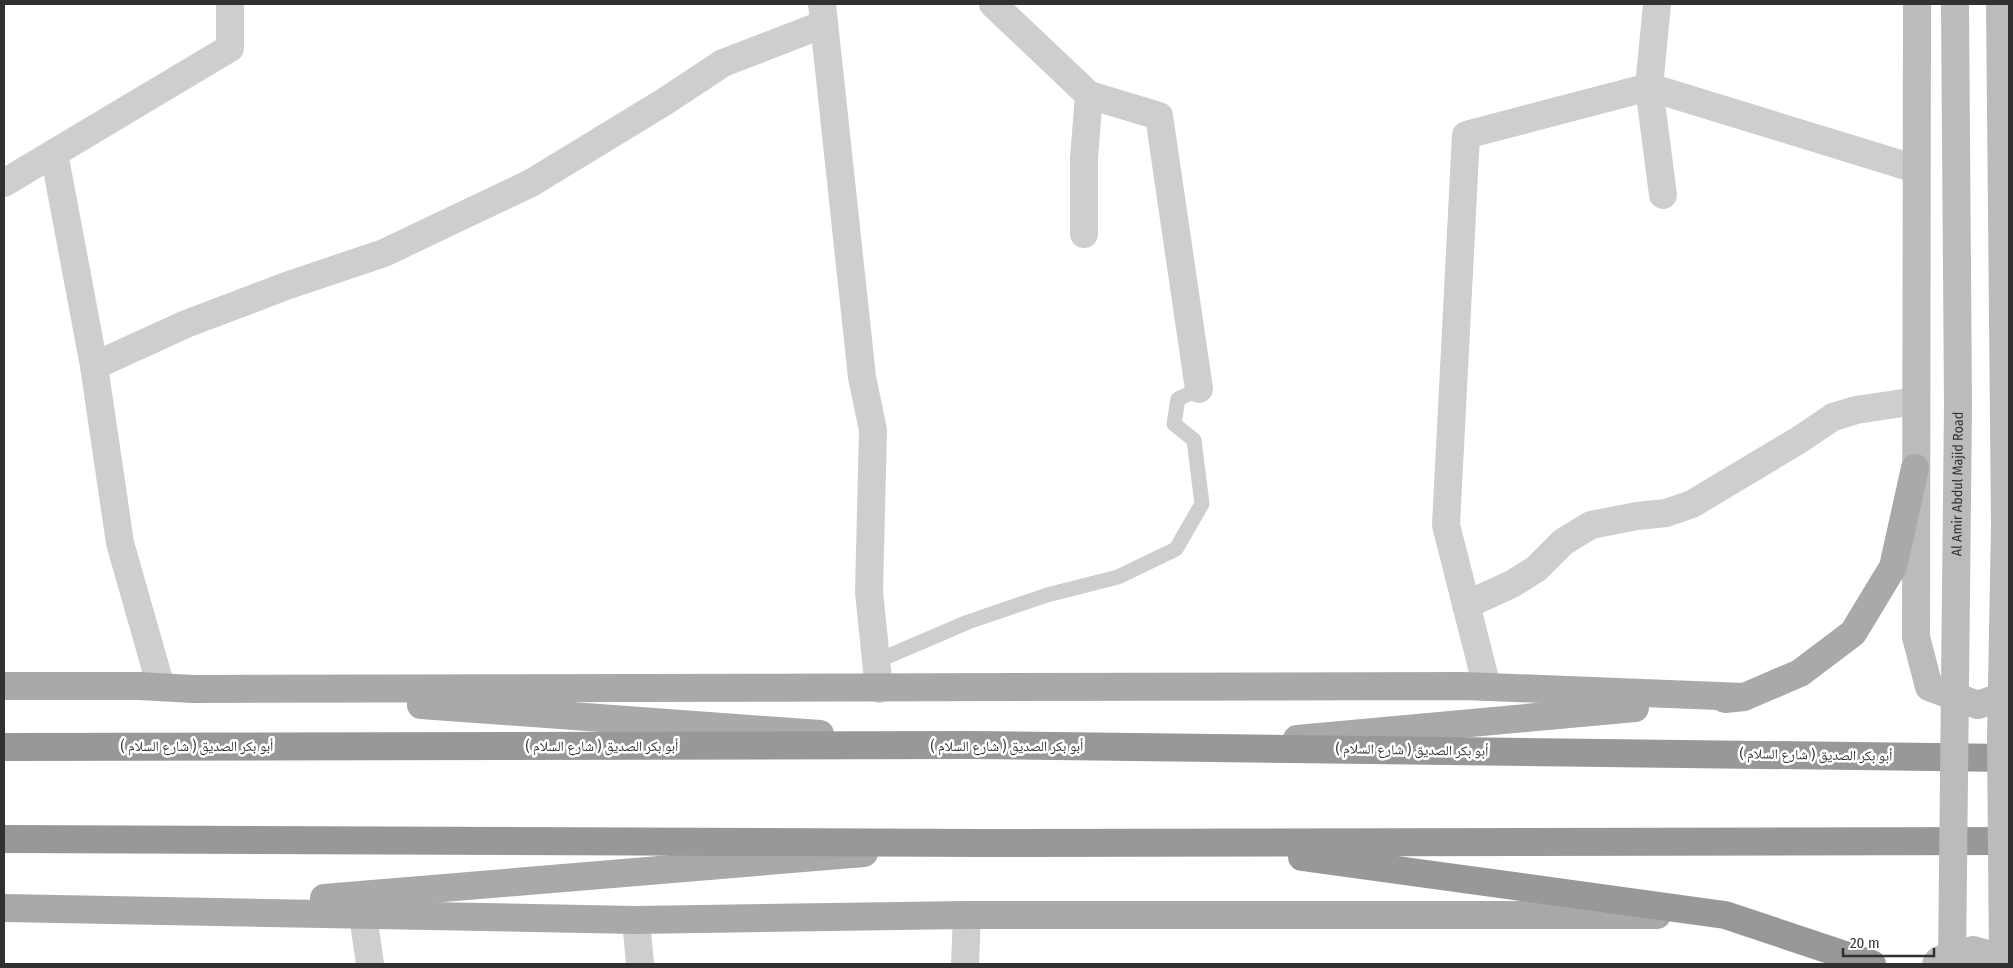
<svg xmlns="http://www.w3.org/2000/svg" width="2013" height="968" font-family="'Fira Sans Condensed','Noto Naskh Arabic',sans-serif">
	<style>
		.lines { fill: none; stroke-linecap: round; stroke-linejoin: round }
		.lane { stroke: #cecece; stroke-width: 15 }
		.street { stroke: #cecece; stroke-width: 28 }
		.secondary { stroke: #bbb; stroke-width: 28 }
		.primary { stroke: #a9a9a9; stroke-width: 28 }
		.highway { stroke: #989898; stroke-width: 28 }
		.secondary-bridge { stroke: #bbb; stroke-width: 28 }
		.labels { text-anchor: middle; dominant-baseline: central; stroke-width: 5; stroke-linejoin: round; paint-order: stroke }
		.street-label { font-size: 14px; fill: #313131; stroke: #fff }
	</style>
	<rect width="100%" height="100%" fill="#fff"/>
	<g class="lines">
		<!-- lane -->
		<path class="lane" d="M 877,661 L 968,622 L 1047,595 L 1118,577 L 1176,549 L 1202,504 L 1194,440 L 1174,424 L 1178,399 L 1199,389"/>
		<!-- street -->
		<g class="street">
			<path d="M 822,4 L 862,377 L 873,430 L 869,592 L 879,689"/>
			<path d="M 993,4 L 1089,95 L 1159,116 L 1199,389"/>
			<path d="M 1657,4 L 1649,87 L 1663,195"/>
			<path d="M 54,153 L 94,366 L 120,543 L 161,687"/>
			<path d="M 4,183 L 230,48 L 230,4"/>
			<path d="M 1084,234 L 1084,158 L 1089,95"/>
			<path d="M 94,366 L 186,324 L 286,286 L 384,253 L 531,183 L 664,102 L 723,63 L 824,24"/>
			<path d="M 1466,605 L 1512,584 L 1536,569 L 1563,542 L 1591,525 L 1637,516 L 1666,513 L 1692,504 L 1799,440 L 1833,417 L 1856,410 L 1916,401"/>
			<path d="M 1487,687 L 1446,525 L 1466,135 L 1649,87 L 1916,169"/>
			<path d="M 363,915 L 370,964"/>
			<path d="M 636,920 L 640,964"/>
			<path d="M 965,964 L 967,915"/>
		</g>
		<!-- secondary -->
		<g class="secondary">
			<path d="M 1917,4 L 1916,637 L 1929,687 L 1978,705 L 2009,694"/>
			<path d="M 1936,964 L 1939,960 L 1973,950 L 2009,960"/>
		</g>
		<!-- primary -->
		<g class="primary">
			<path d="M 4,686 L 139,686 L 193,689 L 1464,686 L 1744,697"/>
			<path d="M 1725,699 L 1744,697 L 1800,673 L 1853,633 L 1893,567 L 1915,468"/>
			<path d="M 421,705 L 820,734"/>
			<path d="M 1297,739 L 1635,708"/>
			<path d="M 324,898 L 864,853"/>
			<path d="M 4,908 L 636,920 L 967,915 L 1657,915"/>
		</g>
		<!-- highway -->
		<g class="highway">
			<path d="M 4,747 L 971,745 L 2009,758"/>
			<path d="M 4,839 L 979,843 L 2009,841"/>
			<path d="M 1302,857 L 1725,915 L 1872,964"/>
		</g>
		<!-- secondary-bridge -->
		<g class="secondary-bridge">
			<path d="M 2000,4 L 2005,526 L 2001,738 L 2003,964"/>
			<path id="s1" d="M 1952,964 L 1958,405 L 1955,4"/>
		</g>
	</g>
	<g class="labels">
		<!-- street labels -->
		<g class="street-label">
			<text stroke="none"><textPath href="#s1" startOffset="480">Al Amir Abdul Majid Road</textPath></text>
			<text x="197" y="746">( شارع السلام ) أبو بكر الصديق</text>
			<text x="602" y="746">( شارع السلام ) أبو بكر الصديق</text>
			<text x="1007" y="746">( شارع السلام ) أبو بكر الصديق</text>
			<text transform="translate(1412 750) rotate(1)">( شارع السلام ) أبو بكر الصديق</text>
			<text transform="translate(1816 755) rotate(1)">( شارع السلام ) أبو بكر الصديق</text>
		</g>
	</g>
	<!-- border -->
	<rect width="2013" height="968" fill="none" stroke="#313131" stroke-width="10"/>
	<!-- scale -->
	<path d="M1843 948v8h91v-8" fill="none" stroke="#313131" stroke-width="2.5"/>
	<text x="1850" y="948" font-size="15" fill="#313131" stroke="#ffffff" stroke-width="4" paint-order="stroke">20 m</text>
</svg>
